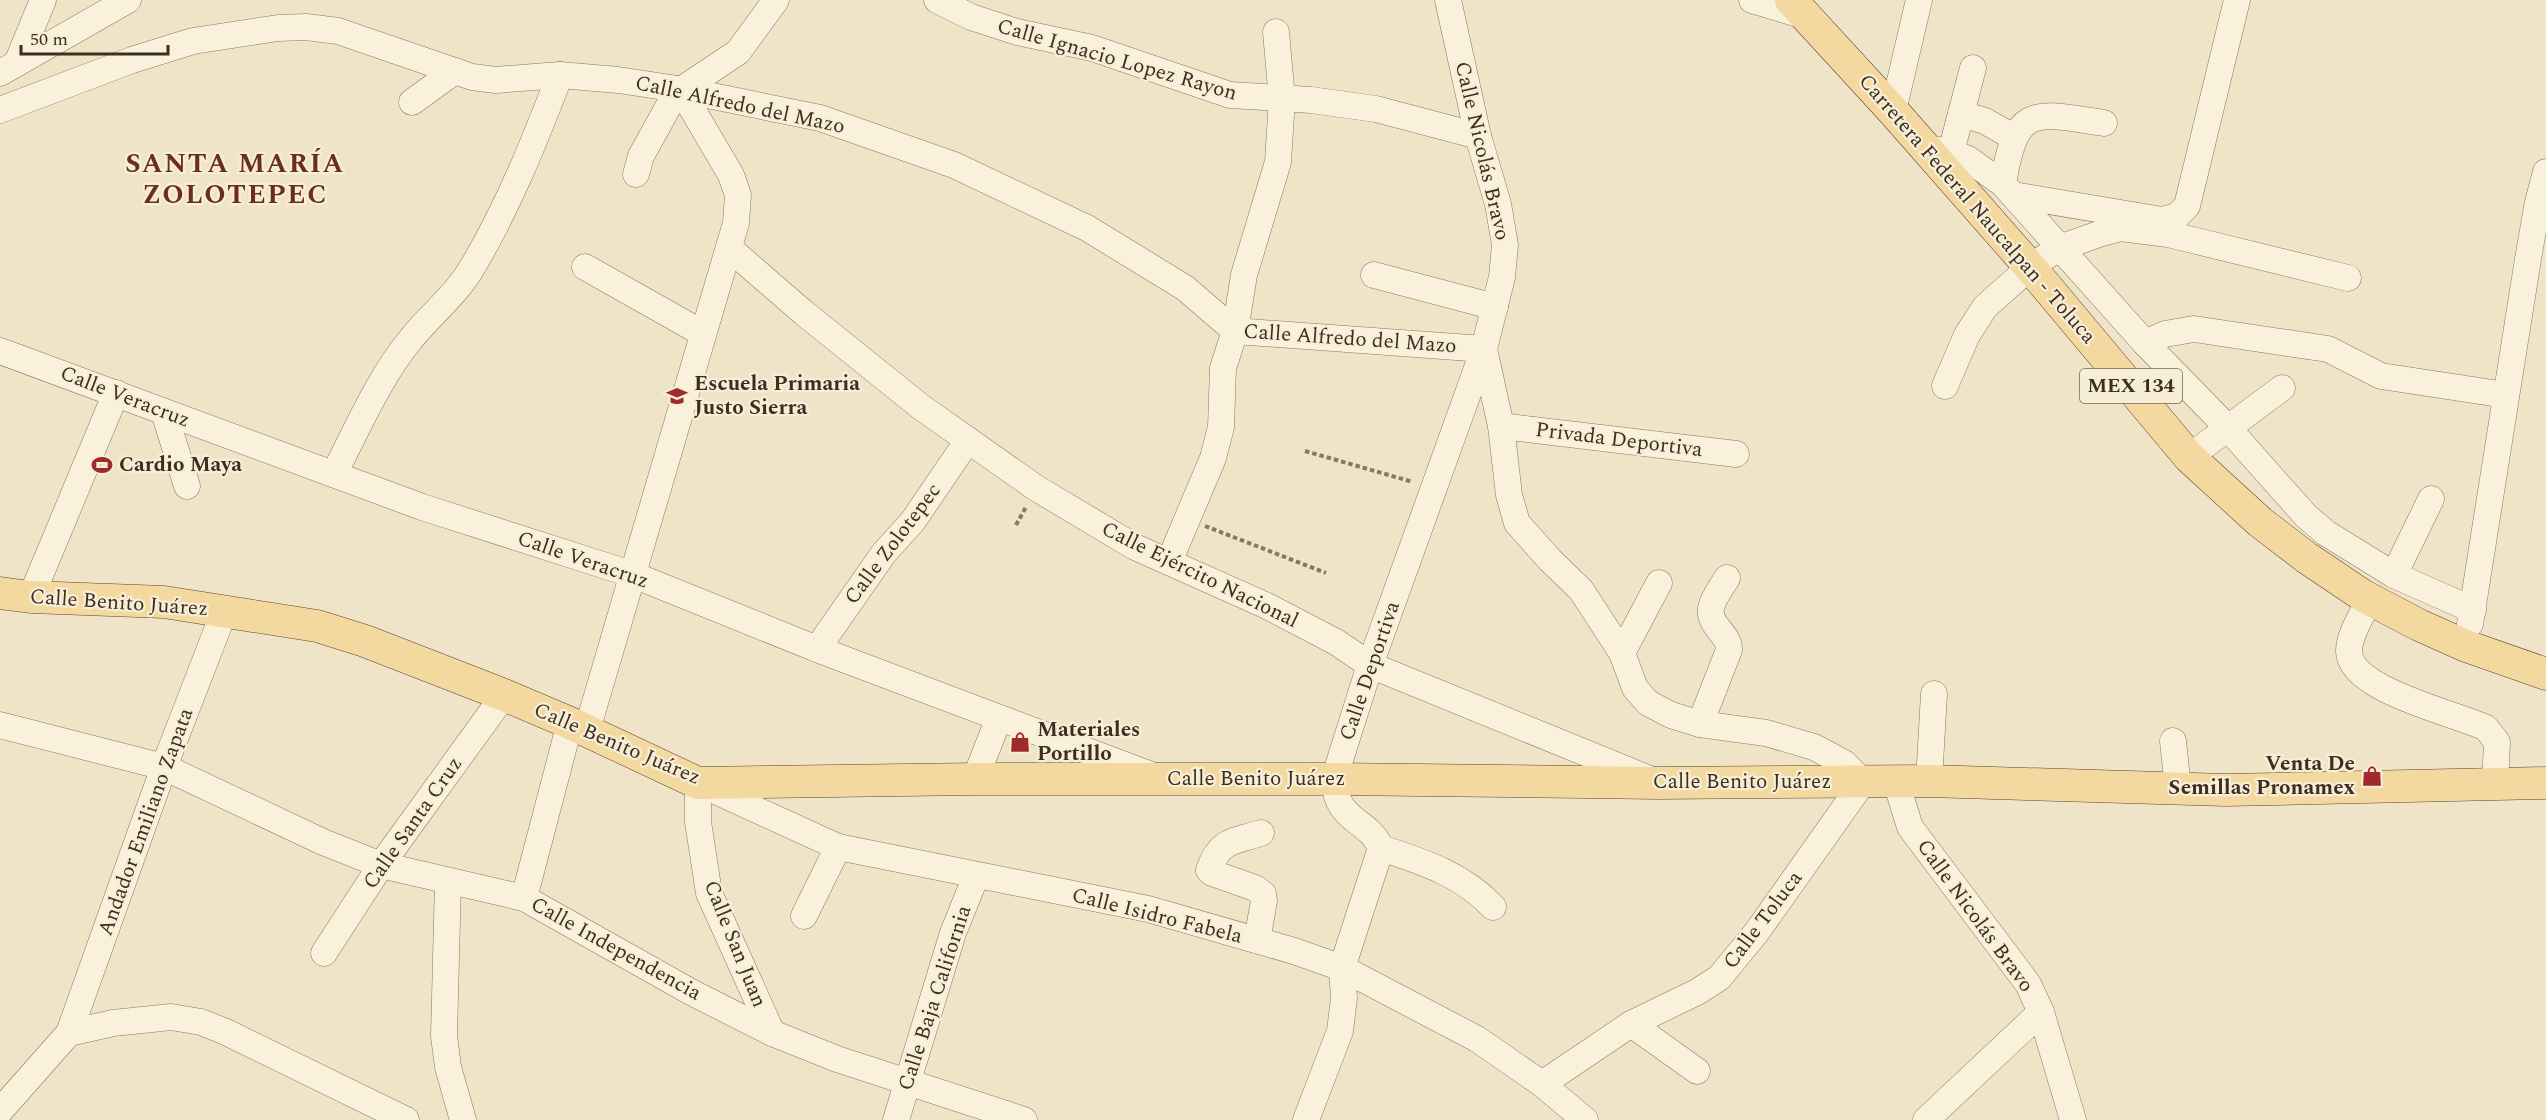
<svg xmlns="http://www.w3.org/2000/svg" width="2546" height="1120" font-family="Spectral,serif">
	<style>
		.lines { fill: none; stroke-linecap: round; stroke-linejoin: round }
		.minor-casing { stroke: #8d765c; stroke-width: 27 }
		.major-casing { stroke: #5b4430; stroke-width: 33 }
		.path { stroke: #8d765c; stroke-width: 4; stroke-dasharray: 4.5 3; stroke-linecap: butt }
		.minor { stroke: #faf1dc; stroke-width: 26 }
		.major { stroke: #f3d9a0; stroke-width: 32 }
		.labels { text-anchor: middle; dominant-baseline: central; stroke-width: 4.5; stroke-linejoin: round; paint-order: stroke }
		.shield { fill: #f7eed8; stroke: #756857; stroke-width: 1.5 }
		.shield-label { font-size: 20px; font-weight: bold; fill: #3d2e20 }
		.street-label { font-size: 21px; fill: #3d2e20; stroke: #f7eed8 }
		.poi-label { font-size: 21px; font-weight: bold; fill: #3d2e20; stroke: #f7eed8; text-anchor: start }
		.district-label { font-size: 27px; font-weight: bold; letter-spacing: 1.5px; fill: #6b2e1e; stroke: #f7eed8 }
	</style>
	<rect width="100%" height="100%" fill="#f0e4c8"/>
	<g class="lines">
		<!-- minor casing -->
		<g class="minor-casing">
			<g id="minor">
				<path d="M 937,0 L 971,17 L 1017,32 L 1092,48 L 1230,95 L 1311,100 L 1376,109 L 1478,136"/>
				<path d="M 1752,0 L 1805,16"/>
				<path d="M 17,63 L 43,0"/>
				<path d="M 0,73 L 128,0"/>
				<path d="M 412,102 L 455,71"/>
				<path d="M 0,110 L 132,60 L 193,41 L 278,28 L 306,27 L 338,31 L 472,77 L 496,80 L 560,75 L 618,80 L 678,89 L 820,118 L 954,165 L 1087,228 L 1185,288 L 1235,331 L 1484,349"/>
				<path d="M 1893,111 L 1919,0"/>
				<path d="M 1961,114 L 1985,121 L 2013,137"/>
				<path d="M 1926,148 L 1951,152 L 1968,159 L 2003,184 L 2145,343 L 2227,427 L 2306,516 L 2326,533 L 2394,575 L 2473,610"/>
				<path d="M 1951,152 L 1973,68"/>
				<path d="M 636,174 L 641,156 L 678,89"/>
				<path d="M 2003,184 C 2016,104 2033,112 2104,123"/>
				<path d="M 2013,195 L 2162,220 L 2177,216 L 2187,206 L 2237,0"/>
				<path d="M 729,248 L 804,313 L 921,407 L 1036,488 L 1135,547 L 1267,606 L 1336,642 L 1370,665 L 1652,780"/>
				<path d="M 585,267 L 702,333"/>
				<path d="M 1374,275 L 1495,307"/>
				<path d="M 2145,343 L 2165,334 L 2194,329 L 2328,349 L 2381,376 L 2506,395"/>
				<path d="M 1484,349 L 1501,426 L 1509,495 L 1517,523 L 1550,560 L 1581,590 L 1622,653 L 1635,688 L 1648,703 L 1671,715 L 1700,724 L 1766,733 L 1814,747 L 1844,763 L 1863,782 L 1756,933 L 1719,978 L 1697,992 L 1631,1024 L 1542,1084"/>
				<path d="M 0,351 L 422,507 L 631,574 L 817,649 L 1151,775"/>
				<path d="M 1945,386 L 1967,335 L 1985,307 L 2030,267 L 2059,248 L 2099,234 L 2121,228 L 2168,234 L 2348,278"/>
				<path d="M 164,412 L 187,486"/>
				<path d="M 1501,426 L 1736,454"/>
				<path d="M 2189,457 L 2282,388"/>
				<path d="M 334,474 C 355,433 381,374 411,339 C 431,314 457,294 473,266 C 509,205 535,140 560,75"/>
				<path d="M 1169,562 L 1213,458 L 1221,427 L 1223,368 L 1235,331 L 1244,275 L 1278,162 L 1282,99 L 1276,32"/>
				<path d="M 2394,575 L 2431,499"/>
				<path d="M 31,597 L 116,393"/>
				<path d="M 2370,599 C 2363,614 2349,634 2349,651 C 2349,690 2455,713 2486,728 L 2497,742 L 2495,784"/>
				<path d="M 2470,624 L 2528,259 L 2538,202 L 2546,172"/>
				<path d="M 817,649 L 884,553 L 913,521 L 968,440"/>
				<path d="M 1622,653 L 1659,583"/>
				<path d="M 1700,724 L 1729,650 C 1730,634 1708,626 1711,608 C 1713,598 1722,586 1727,578"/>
				<path d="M 0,725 L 164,767 L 323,842 L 381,865 L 524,898 L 691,992 L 772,1033 L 837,1059 L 1024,1120"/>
				<path d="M 587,730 L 736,223 L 738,195 L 731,175 L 681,90 L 738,52 L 776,0"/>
				<path d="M 2173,741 L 2178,788"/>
				<path d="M 975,779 L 999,718"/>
				<path d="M 1929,781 L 1934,694"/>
				<path d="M 1896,782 L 1910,827 L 2028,984 L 2041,1012 L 2073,1120"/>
				<path d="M 1381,848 C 1423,862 1462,874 1493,907"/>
				<path d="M 448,881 L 444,1036 L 448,1067 L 463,1120"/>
				<path d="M 524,898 L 570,723"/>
				<path d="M 804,916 L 838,847"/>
				<path d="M 1257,940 L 1264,901 L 1263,894 L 1255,888 L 1212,873 L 1209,870 C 1220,839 1233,842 1261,833"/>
				<path d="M 324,953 L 381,865 L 504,695"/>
				<path d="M 1631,1024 L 1697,1071"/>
				<path d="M 69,1033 L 164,767 L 224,612"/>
				<path d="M 772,1033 L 709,893 L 698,822 L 698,783 L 838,847 L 1148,909 L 1294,951 L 1342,968 L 1477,1039 L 1542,1084 L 1585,1120"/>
				<path d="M 0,1111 L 69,1033 L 113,1023 L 171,1017 L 201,1022 L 226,1032 L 406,1120"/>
				<path d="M 896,1120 L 953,933 L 976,876"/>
				<path d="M 1306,1120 L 1340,1031 L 1344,998 L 1342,968 L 1381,848 C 1368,818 1336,823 1334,779 L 1370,665 L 1484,349 L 1502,277 L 1505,245 L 1498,204 L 1478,136 L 1448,0"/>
				<path d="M 1926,1120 L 2041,1012"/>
			</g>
		</g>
		<!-- major casing -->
		<g class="major-casing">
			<g id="major">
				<path d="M 1791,0 L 1893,111 L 2030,267 L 2189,457 L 2260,522 L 2307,558 L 2362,595 L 2419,625 L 2466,646 L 2546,674"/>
				<path d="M 0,593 L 31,597 L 164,602 L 317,626 L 365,641 L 504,695 L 570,723 L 698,783 L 975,779 L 1334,779 L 1658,783 L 1929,781 L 2226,790 L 2546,783"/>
			</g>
		</g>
		<!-- path -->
		<g class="path">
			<path d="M 1305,451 L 1413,482"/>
			<path d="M 1016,525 L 1026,507"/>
			<path d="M 1205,526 L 1326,573"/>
		</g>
		<!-- minor -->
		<use href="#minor" class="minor"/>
		<!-- major -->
		<use href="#major" class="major"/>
	</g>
	<!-- icons -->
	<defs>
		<g id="school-bare" transform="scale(1.62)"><path d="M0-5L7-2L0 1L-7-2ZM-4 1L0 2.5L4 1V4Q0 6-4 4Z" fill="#9e2a2b" stroke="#f7eed8" stroke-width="2.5" paint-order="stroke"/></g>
		<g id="stadium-bare" transform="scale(1.62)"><path d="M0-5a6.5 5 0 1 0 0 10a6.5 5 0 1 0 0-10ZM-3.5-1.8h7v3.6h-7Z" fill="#9e2a2b" stroke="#f7eed8" stroke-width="2.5" paint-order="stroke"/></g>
		<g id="shop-bare" transform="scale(1.62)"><path d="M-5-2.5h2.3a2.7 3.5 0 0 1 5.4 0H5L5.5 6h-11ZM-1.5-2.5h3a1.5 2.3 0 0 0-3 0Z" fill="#9e2a2b" stroke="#f7eed8" stroke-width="2.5" paint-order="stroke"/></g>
	</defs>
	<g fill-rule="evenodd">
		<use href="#school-bare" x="677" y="396"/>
		<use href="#stadium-bare" x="102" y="465"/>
		<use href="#shop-bare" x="1020" y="742"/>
		<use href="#shop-bare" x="2372" y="776"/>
	</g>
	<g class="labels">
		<!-- shield labels -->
		<rect class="shield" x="2080" y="369" width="102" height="34" rx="4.5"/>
		<g class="shield-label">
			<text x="2131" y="386">MEX 134</text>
		</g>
		<!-- street labels -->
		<g class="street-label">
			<text transform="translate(1117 60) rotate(16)">Calle Ignacio Lopez Rayon</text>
			<text transform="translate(740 105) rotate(12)">Calle Alfredo del Mazo</text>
			<text transform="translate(1482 151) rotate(77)">Calle Nicolás Bravo</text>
			<text transform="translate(1977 209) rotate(49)">Carretera Federal Naucalpan - Toluca</text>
			<text transform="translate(1350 339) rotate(4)">Calle Alfredo del Mazo</text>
			<text transform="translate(125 397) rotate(21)">Calle Veracruz</text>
			<text transform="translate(1619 440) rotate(7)">Privada Deportiva</text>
			<text transform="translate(893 544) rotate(-53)">Calle Zolotepec</text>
			<text transform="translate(583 560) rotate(19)">Calle Veracruz</text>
			<text transform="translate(1200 575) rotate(26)">Calle Ejército Nacional</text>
			<text transform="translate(119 603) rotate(4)">Calle Benito Juárez</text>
			<text transform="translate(1370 671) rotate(-71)">Calle Deportiva</text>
			<text transform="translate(617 744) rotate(23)">Calle Benito Juárez</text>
			<text x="1256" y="779">Calle Benito Juárez</text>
			<text x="1742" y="782">Calle Benito Juárez</text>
			<text transform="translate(146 822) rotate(-70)">Andador Emiliano Zapata</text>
			<text transform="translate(413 823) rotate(-55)">Calle Santa Cruz</text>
			<text transform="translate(1157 916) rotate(14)">Calle Isidro Fabela</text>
			<text transform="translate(1975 916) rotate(54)">Calle Nicolás Bravo</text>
			<text transform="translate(1763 920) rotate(-53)">Calle Toluca</text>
			<text transform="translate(735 944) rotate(68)">Calle San Juan</text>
			<text transform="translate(616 949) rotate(29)">Calle Independencia</text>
			<text transform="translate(935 998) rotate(-72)">Calle Baja California</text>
		</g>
		<!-- poi labels -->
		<g class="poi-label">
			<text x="694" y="384">Escuela Primaria<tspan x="694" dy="24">Justo Sierra</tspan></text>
			<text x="119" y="465">Cardio Maya</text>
			<text x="1037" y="730">Materiales<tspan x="1037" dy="24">Portillo</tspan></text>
			<text x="2355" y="764" text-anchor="end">Venta De<tspan x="2355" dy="24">Semillas Pronamex</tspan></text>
		</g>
		<!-- district labels -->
		<g class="district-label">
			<text x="235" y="164">SANTA MARÍA<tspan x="235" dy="31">ZOLOTEPEC</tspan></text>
		</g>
	</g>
	<!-- scale -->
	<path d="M21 45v9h147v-9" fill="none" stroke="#3d2e20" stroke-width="3"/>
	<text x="30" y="45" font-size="18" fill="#3d2e20" stroke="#f7eed8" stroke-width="4.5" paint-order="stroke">50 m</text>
</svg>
